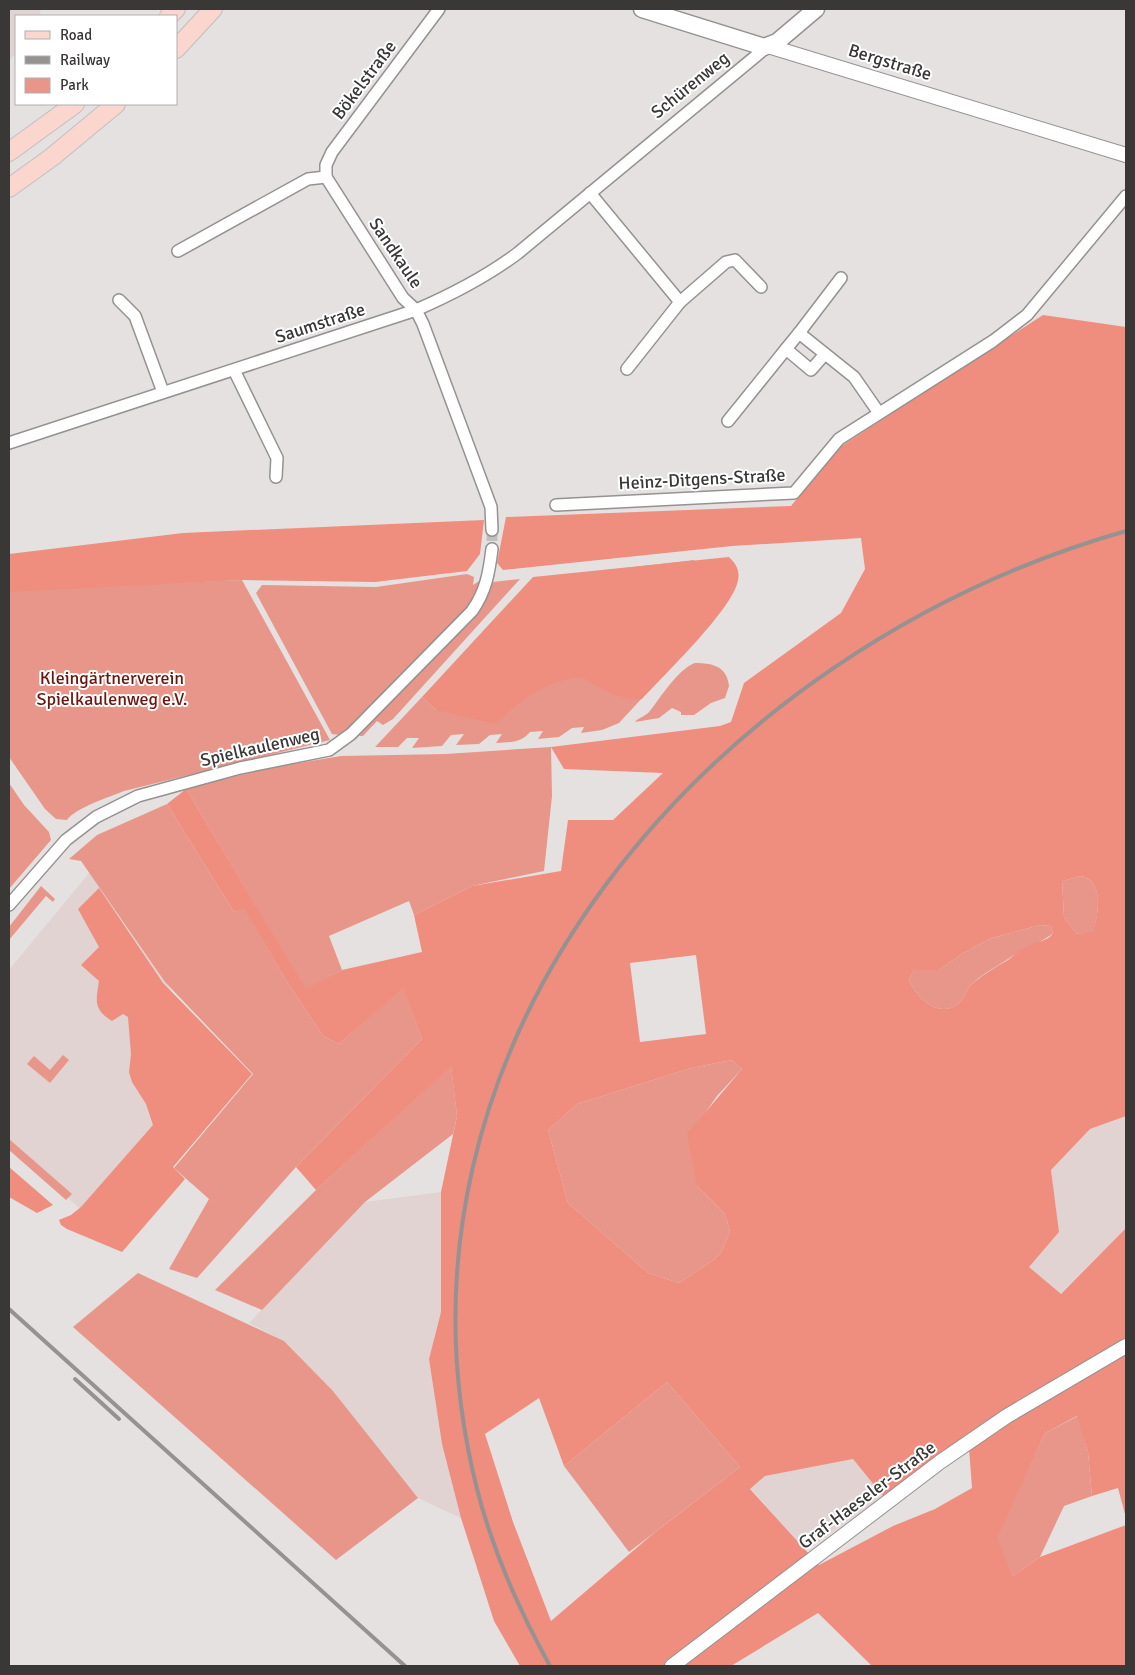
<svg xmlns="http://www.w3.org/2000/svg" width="1135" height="1675" font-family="Signika,sans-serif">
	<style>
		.built { fill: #e0d3d1 }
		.green { fill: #e89689 }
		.forest { fill: #ef8d7e; fill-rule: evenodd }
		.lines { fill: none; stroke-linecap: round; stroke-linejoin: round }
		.minor-tunnel { stroke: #c3bfbe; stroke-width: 11; stroke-dasharray: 11 5.5; stroke-linecap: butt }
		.minor-casing { stroke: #959291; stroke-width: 14 }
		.tertiary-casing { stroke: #959291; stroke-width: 16 }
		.secondary-casing { stroke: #959291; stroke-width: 19 }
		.primary-casing { stroke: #c0bfbf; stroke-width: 20 }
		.minor { stroke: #fff; stroke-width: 11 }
		.tertiary { stroke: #fff; stroke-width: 14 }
		.secondary { stroke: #fff; stroke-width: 16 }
		.primary { stroke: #fbd6cf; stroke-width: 18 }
		.rail { stroke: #959291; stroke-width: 4 }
		.labels { text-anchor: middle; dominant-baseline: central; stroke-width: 4; stroke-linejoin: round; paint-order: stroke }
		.street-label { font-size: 18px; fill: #393837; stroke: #fff }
		.park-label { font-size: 18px; fill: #6d160f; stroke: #fff }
	</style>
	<rect width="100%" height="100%" fill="#e5e1e0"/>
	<!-- built -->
	<g class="built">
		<path d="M 9,9 L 41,9 L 39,16 L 16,16 L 16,54 L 9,60 Z"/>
		<path d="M 90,872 L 222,1065 L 82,1210 L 9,1148 L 9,970 Z"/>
		<path d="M 1126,1116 L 1126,1228 L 1060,1294 L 1029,1267 L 1059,1232 L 1051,1170 L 1090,1129 Z"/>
		<path d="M 441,1192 L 441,1312 L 429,1359 L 442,1444 L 461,1518 L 418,1498 L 333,1391 L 284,1341 L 249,1323 L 365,1202 Z"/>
		<path d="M 853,1459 L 883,1496 L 806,1551 L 750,1488 L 765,1476 Z"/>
	</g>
	<!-- green -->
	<g class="green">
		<path d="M 694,560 L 708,627 L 619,723 L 602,730 L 581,733 L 584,727 L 572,728 L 559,737 L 538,739 L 543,731 L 530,732 C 521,743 510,742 496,743 L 502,734 L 490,735 L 479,744 L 456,745 L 464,734 L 451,735 L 442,746 L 412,748 L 419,738 L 407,738 L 398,747 L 375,747 L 422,697 L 436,710 L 564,575 Z"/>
		<path d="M 467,574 L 474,577 L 473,585 L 484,578 L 472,603 L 351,727 L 340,735 L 332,734 L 256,593 L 262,585 L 376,587 Z"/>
		<path d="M 520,579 L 393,719 L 383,725 L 377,721 L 363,736 L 359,736 L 483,603 L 493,582 Z"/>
		<path d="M 242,580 L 330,740 L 124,791 C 109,797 75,808 67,820 L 56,819 L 45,809 L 9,757 L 9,590 Z"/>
		<path d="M 695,663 C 712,663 727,666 729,686 L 725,698 L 711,703 L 694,715 L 681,715 L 681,712 L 672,708 L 659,718 L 635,722 C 638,718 646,716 650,711 C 660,698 679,668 695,663 Z"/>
		<path d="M 551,747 L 552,796 L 544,871 L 472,886 L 414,915 L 409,901 L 329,936 L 342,970 L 306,990 L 186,789 L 263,769 L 341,756 L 446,754 Z"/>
		<path d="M 9,783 L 24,805 L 49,832 L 51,840 L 9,889 Z"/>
		<path d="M 167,804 L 234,912 L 244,907 L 286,980 L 323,1036 L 339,1044 L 403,987 L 422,1039 L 296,1167 L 197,1278 L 169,1269 L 209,1199 L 174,1168 L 253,1074 L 165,982 L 81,861 L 69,859 L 97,835 Z"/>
		<path d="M 1081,876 C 1105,881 1098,915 1093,933 L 1077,934 L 1064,917 L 1062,881 Z"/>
		<path d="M 41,886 L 55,899 L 53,902 L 46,896 L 9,940 L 9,927 Z"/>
		<path d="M 1040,925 L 1051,926 L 1053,933 C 1051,937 1019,952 1011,957 C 998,966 980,975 970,986 C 965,992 964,1000 957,1005 C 937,1018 916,997 909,980 L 914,970 L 939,970 L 963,953 L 992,938 Z"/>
		<path d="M 63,1055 L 69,1060 L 50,1083 L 27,1064 L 34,1056 L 50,1070 Z"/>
		<path d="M 732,1060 L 742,1069 L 717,1096 L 705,1113 L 697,1186 L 725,1214 L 730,1231 L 721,1253 L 715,1259 L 679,1283 L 648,1273 L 568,1203 L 548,1130 L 577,1104 L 691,1068 Z"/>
		<path d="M 451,1065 L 457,1116 L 453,1134 L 365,1202 L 262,1310 L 215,1290 L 316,1190 Z"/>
		<path d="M 9,1139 L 72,1194 L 66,1200 L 9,1150 Z"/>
		<path d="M 138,1273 L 284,1341 L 333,1391 L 418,1498 L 336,1560 L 73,1327 Z"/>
		<path d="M 667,1382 L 740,1467 L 629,1552 L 564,1466 Z"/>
		<path d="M 1078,1416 L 1088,1452 L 1092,1496 L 1064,1506 L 1040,1557 L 1013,1576 L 996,1538 L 1045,1433 Z"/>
	</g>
	<!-- forest -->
	<g class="forest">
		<path d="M 1043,315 L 1126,327 L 1126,1116 L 1090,1129 L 1051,1170 L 1059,1232 L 1029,1267 L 1061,1294 L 1126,1228 L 1126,1518 L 1118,1488 L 1092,1496 L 1088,1452 L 1077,1416 L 1045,1433 L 997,1538 L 1013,1576 L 1040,1557 L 1126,1525 L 1126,1666 L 872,1666 L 818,1613 L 731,1666 L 520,1666 L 494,1621 L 461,1518 L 442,1444 L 429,1359 L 441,1312 L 441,1192 L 457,1116 L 451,1066 L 316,1190 L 296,1167 L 422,1039 L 403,988 L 339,1044 L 323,1036 L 286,980 L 244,908 L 234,912 L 167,804 L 186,789 L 306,989 L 342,970 L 422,952 L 414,915 L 472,886 L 561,871 L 568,820 L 613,820 L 663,773 L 564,769 L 551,747 L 720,726 L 731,722 L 744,683 L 841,613 L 865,569 L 861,538 L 732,546 L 503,570 L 497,563 L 506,517 L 791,506 L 837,449 ZM 1081,876 C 1105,881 1098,915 1093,932 L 1077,934 L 1064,917 L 1062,881 ZM 1040,925 L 1051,926 L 1053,933 C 1048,942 1035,941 1027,947 C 1020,950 1014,955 1008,960 C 996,967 980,976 970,986 C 965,992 964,1000 957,1005 C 937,1018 916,997 909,980 L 914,970 L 939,970 L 963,953 L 992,938 ZM 696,955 L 706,1034 L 640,1042 L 630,963 ZM 732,1060 L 742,1069 L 687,1134 L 697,1186 L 725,1214 L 730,1231 L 721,1253 L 715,1259 L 679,1283 L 648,1273 L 568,1203 L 548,1130 L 577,1104 L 691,1068 ZM 667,1382 L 740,1467 L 654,1533 L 551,1621 L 513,1522 L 485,1434 L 539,1398 L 564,1466 ZM 968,1435 L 972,1488 L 935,1509 L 893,1526 L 819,1565 L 750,1489 L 765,1476 L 853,1459 L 883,1496 Z"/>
		<path d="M 484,520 L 480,554 L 467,571 L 375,582 L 242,580 L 9,592 L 9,554 L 183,533 Z"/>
		<path d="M 729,557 C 736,564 740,570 738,580 C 734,608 663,676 642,699 C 620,701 603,689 585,679 C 581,676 575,678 570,679 C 540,683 517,705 495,724 L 436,710 L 422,697 L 533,577 Z"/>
		<path d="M 99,888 L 163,983 L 252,1074 L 173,1167 L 185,1179 L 122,1252 L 67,1229 L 61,1225 L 59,1220 L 71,1215 L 81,1207 L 153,1125 L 146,1104 L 132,1082 L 129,1072 L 131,1054 L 128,1017 L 123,1014 L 112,1021 C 93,1009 96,1001 99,981 L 81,965 L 99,947 L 78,909 Z"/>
		<path d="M 9,1167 L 53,1205 L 37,1213 L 9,1197 Z"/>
	</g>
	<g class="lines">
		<!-- minor-tunnel -->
		<path class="minor-tunnel" d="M 492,530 L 492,549"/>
		<!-- minor casing -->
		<g class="minor-casing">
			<g id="minor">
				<path d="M 326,177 L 403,298 L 416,310 L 423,324 L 491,507 L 492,530"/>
				<path d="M 326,177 L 326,165 L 332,152 L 439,9"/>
				<path d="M 590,193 L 680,302"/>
				<path d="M 178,251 L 308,179 L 326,177"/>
				<path d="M 119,300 L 135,316 L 163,392"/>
				<path d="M 799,333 L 841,278"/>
				<path d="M 825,354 L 811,370 L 786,349 L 799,333 L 854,377 L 879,413"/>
				<path d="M 627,369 L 680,302 L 726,262 L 735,260 L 761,287"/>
				<path d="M 234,370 L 277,458 L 276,477"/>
				<path d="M 728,421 L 786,349"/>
				<path d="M 9,443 L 416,310 C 453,294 486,277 518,253 L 768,46"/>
				<path d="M 556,505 L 794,493 L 839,439 L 993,341 L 1027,315 L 1126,196"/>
				<path d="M 9,905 L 66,840 L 96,817 L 138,796 L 240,768 L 329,750 L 351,734 L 472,611 C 486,591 489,573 492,549"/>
			</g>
		</g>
		<!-- tertiary casing -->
		<g class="tertiary-casing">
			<g id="tertiary">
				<path d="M 768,46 L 1126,155"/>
				<path d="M 672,1666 L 940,1462 L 1007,1416 L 1126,1346"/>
			</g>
		</g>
		<!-- secondary casing -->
		<g class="secondary-casing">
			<path id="secondary" d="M 642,9 L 764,47 L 777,42 L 816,9"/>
		</g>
		<!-- primary casing -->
		<g class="primary-casing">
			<g id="primary">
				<path d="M 169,16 L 176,9"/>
				<path d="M 176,49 L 213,9"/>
				<path d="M 9,152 L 75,104"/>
				<path d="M 9,188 L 52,157 L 116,104"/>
			</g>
		</g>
		<!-- minor -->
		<use href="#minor" class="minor"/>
		<!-- tertiary -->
		<use href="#tertiary" class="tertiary"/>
		<!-- secondary -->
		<use href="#secondary" class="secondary"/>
		<!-- primary -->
		<use href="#primary" class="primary"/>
		<!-- rail -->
		<g class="rail">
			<path d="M 9,1309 L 405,1666"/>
			<path d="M 75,1379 L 119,1419"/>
			<path d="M 550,1666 C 519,1610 493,1552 477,1489 C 364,1042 714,648 1126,531"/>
		</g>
	</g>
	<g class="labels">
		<!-- street labels -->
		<g class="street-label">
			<text transform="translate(890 62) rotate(17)">Bergstraße</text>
			<text transform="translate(364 80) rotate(-53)">Bökelstraße</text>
			<text transform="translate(690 85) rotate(-39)">Schürenweg</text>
			<text transform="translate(396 253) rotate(56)">Sandkaule</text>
			<text transform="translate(320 323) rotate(-18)">Saumstraße</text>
			<text transform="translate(702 479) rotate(-3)">Heinz-Ditgens-Straße</text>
			<text transform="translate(260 747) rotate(-13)">Spielkaulenweg</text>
			<text transform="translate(867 1495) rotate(-37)">Graf-Haeseler-Straße</text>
		</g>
		<!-- park labels -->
		<g class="park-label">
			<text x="112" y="678">Kleingärtnerverein<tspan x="112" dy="21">Spielkaulenweg e.V.</tspan></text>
		</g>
	</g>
	<!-- border -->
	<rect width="1135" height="1675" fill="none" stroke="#393837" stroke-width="20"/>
	<!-- legend -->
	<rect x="15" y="15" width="162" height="90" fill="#ffffff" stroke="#b0afaf"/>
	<rect x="25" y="31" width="25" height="8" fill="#fbd6cf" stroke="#b0afaf"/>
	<text x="60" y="40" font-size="15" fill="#393837">Road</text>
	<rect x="25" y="56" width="25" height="8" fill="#959291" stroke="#b0afaf"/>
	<text x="60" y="65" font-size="15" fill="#393837">Railway</text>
	<rect x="25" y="78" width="25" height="15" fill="#e89689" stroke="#b0afaf"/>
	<text x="60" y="90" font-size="15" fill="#393837">Park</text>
</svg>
